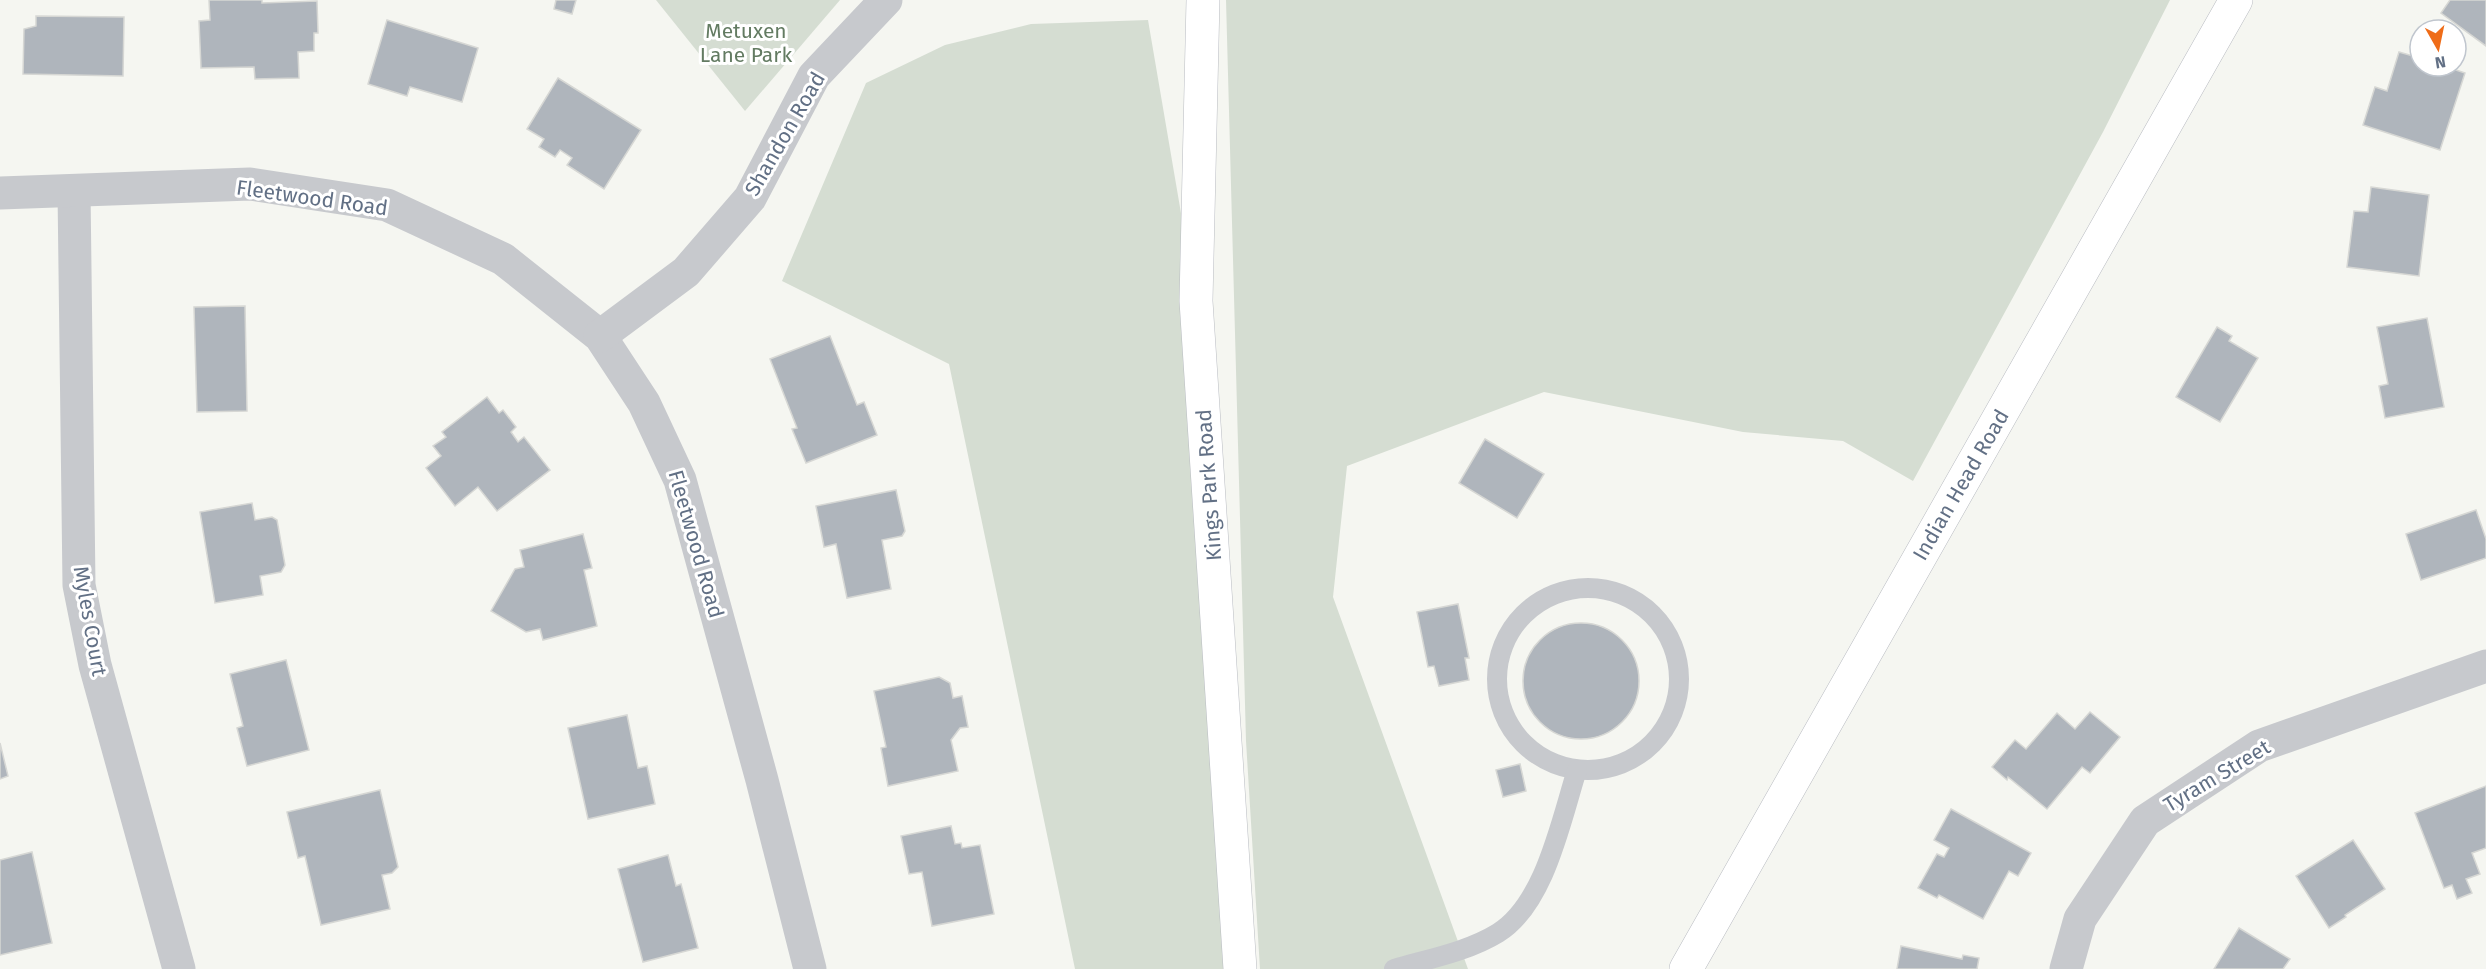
<svg xmlns="http://www.w3.org/2000/svg" width="2486" height="969" font-family="'Fira Sans',sans-serif">
	<style>
		.green { fill: #d5ddd2 }
		.building { fill: #afb5bc; stroke: #d6d7d4; stroke-width: 1.5 }
		.lines { fill: none; stroke-linecap: round; stroke-linejoin: round }
		.secondary-casing { stroke: #b9bcc2; stroke-width: 34 }
		.lane { stroke: #c7c9cd; stroke-width: 20 }
		.street { stroke: #c7c9cd; stroke-width: 33 }
		.secondary { stroke: #fff; stroke-width: 33 }
		.labels { text-anchor: middle; dominant-baseline: central; stroke-width: 6; stroke-linejoin: round; paint-order: stroke }
		.park-label { font-size: 21px; fill: #637b62; stroke: #fff }
		.street-label { font-size: 21px; fill: #627085; stroke: #fff }
	</style>
	<rect width="100%" height="100%" fill="#f5f6f1"/>
	<!-- green -->
	<g class="green">
		<path d="M 656,0 L 840,0 L 745,111 Z"/>
		<path d="M 1226,0 L 2170,0 L 2103,132 L 1913,481 L 1843,441 L 1743,432 L 1544,392 L 1347,466 L 1333,597 L 1468,969 L 1260,969 L 1246,741 Z"/>
		<path d="M 1148,20 L 1196,301 L 1240,969 L 1075,969 L 949,364 L 782,281 L 866,83 L 945,45 L 1031,24 Z"/>
	</g>
	<!-- building -->
	<g class="building">
		<path d="M 209,0 L 262,0 L 262,3 L 317,1 L 318,33 L 314,33 L 314,51 L 298,52 L 299,78 L 255,79 L 254,67 L 201,68 L 199,21 L 210,20 Z"/>
		<path d="M 556,0 L 576,0 L 572,14 L 554,9 Z"/>
		<path d="M 2450,0 L 2486,0 L 2486,46 L 2441,13 Z"/>
		<path d="M 36,16 L 124,17 L 123,76 L 23,74 L 24,29 L 36,26 Z"/>
		<path d="M 387,20 L 478,48 L 462,102 L 410,87 L 407,96 L 368,84 Z"/>
		<path d="M 2399,52 L 2420,58 L 2420,66 L 2444,66 L 2465,73 L 2440,150 L 2363,125 L 2375,87 L 2387,91 Z"/>
		<path d="M 558,78 L 641,130 L 604,189 L 567,165 L 572,158 L 560,150 L 555,157 L 539,147 L 544,139 L 527,129 Z"/>
		<path d="M 2371,187 L 2429,195 L 2419,276 L 2347,267 L 2354,211 L 2368,212 Z"/>
		<path d="M 245,306 L 247,411 L 197,412 L 194,307 Z"/>
		<path d="M 2427,318 L 2444,407 L 2385,418 L 2379,386 L 2388,384 L 2377,327 Z"/>
		<path d="M 2217,327 L 2232,336 L 2229,341 L 2258,358 L 2220,422 L 2176,397 Z"/>
		<path d="M 830,336 L 857,405 L 864,402 L 877,435 L 806,463 L 792,429 L 797,428 L 770,359 Z"/>
		<path d="M 487,397 L 499,413 L 503,410 L 516,427 L 511,432 L 518,442 L 524,437 L 550,470 L 497,511 L 478,487 L 455,506 L 426,468 L 441,456 L 433,446 L 446,437 L 442,432 Z"/>
		<path d="M 1485,439 L 1544,474 L 1517,518 L 1459,483 Z"/>
		<path d="M 896,490 L 905,531 L 902,536 L 882,540 L 891,589 L 847,598 L 836,544 L 824,547 L 816,506 Z"/>
		<path d="M 252,503 L 255,520 L 272,517 L 277,520 L 285,565 L 281,572 L 260,576 L 263,595 L 215,603 L 200,512 Z"/>
		<path d="M 2476,510 L 2486,539 L 2486,558 L 2421,580 L 2406,534 Z"/>
		<path d="M 583,534 L 592,568 L 584,570 L 597,626 L 543,640 L 540,629 L 526,632 L 491,611 L 515,569 L 524,567 L 520,550 Z"/>
		<path d="M 1458,604 L 1469,658 L 1465,658 L 1469,680 L 1439,686 L 1434,666 L 1428,667 L 1417,612 Z"/>
		<circle cx="1581" cy="681" r="58"/>
		<path d="M 286,660 L 309,750 L 247,766 L 237,728 L 243,726 L 230,674 Z"/>
		<path d="M 939,677 L 950,683 L 953,698 L 962,696 L 968,727 L 960,728 L 951,740 L 958,771 L 888,786 L 881,748 L 886,747 L 874,691 Z"/>
		<path d="M 2090,712 L 2120,737 L 2090,773 L 2082,767 L 2047,809 L 2008,777 L 2007,780 L 1992,767 L 2015,740 L 2026,749 L 2057,713 L 2075,729 Z"/>
		<path d="M 627,715 L 638,768 L 647,766 L 655,804 L 588,819 L 568,728 Z"/>
		<path d="M 0,743 L 8,776 L 0,779 Z"/>
		<path d="M 1520,764 L 1526,791 L 1503,797 L 1496,770 Z"/>
		<path d="M 2486,786 L 2486,848 L 2472,853 L 2480,874 L 2466,879 L 2472,893 L 2457,899 L 2452,885 L 2444,888 L 2415,813 Z"/>
		<path d="M 380,790 L 398,867 L 392,873 L 382,875 L 390,909 L 321,925 L 305,856 L 298,858 L 287,812 Z"/>
		<path d="M 1951,809 L 2031,853 L 2018,876 L 2009,871 L 1983,919 L 1939,895 L 1937,898 L 1918,888 L 1937,854 L 1944,857 L 1949,848 L 1934,840 Z"/>
		<path d="M 951,826 L 955,844 L 961,843 L 962,848 L 980,845 L 994,914 L 932,926 L 922,872 L 909,874 L 901,836 Z"/>
		<path d="M 2353,840 L 2385,889 L 2345,915 L 2346,917 L 2329,928 L 2296,876 Z"/>
		<path d="M 32,852 L 52,943 L 0,955 L 0,860 Z"/>
		<path d="M 668,855 L 676,886 L 681,884 L 698,948 L 643,962 L 618,869 Z"/>
		<path d="M 2239,928 L 2290,959 L 2283,969 L 2214,969 Z"/>
		<path d="M 1901,946 L 1962,959 L 1963,955 L 1979,958 L 1977,969 L 1897,969 Z"/>
	</g>
	<g class="lines">
		<!-- secondary casing -->
		<g class="secondary-casing">
			<g id="secondary">
				<path d="M 1203,0 L 1196,301 L 1240,969"/>
				<path d="M 1686,969 L 2236,0"/>
			</g>
		</g>
		<!-- lane -->
		<g class="lane">
			<circle cx="1588" cy="679" r="91"/>
			<path d="M 1394,969 C 1428,959 1467,952 1498,933 C 1545,904 1561,820 1577,770"/>
		</g>
		<!-- street -->
		<g class="street">
			<path d="M 74,191 L 79,585 L 95,665 L 179,969"/>
			<path d="M 0,193 L 250,184 L 387,205 L 503,259 L 600,336 L 644,403 L 680,480 L 762,780 L 810,969"/>
			<path d="M 600,336 L 686,272 L 750,198 L 814,76 L 886,0"/>
			<path d="M 2066,969 L 2080,919 L 2145,821 L 2259,746 L 2486,666"/>
		</g>
		<!-- secondary -->
		<use href="#secondary" class="secondary"/>
	</g>
	<g class="labels">
		<!-- park labels -->
		<g class="park-label">
			<text x="746" y="31">Metuxen<tspan x="746" dy="24">Lane Park</tspan></text>
		</g>
		<!-- street labels -->
		<g class="street-label">
			<text transform="translate(785 134) rotate(-60)">Shandon Road</text>
			<text transform="translate(312 198) rotate(8)">Fleetwood Road</text>
			<text transform="translate(1209 485) rotate(-94)">Kings Park Road</text>
			<text transform="translate(1961 485) rotate(-60)">Indian Head Road</text>
			<text transform="translate(696 544) rotate(74)">Fleetwood Road</text>
			<text transform="translate(90 621) rotate(80)">Myles Court</text>
			<text transform="translate(2217 776) rotate(-31)">Tyram Street</text>
		</g>
	</g>
	<!-- north arrow -->
	<g transform="translate(2438 48) rotate(171)"><circle r="28" fill="#ffffff" stroke="#c0c6ce" stroke-width="1.5"/>
	<path d="M0-4.5L10 22L0 15L-10 22Z" fill="#ef6c18"/>
	<text y="-9" font-size="16" font-weight="bold" text-anchor="middle" fill="#627085">N</text>
	</g>
</svg>
